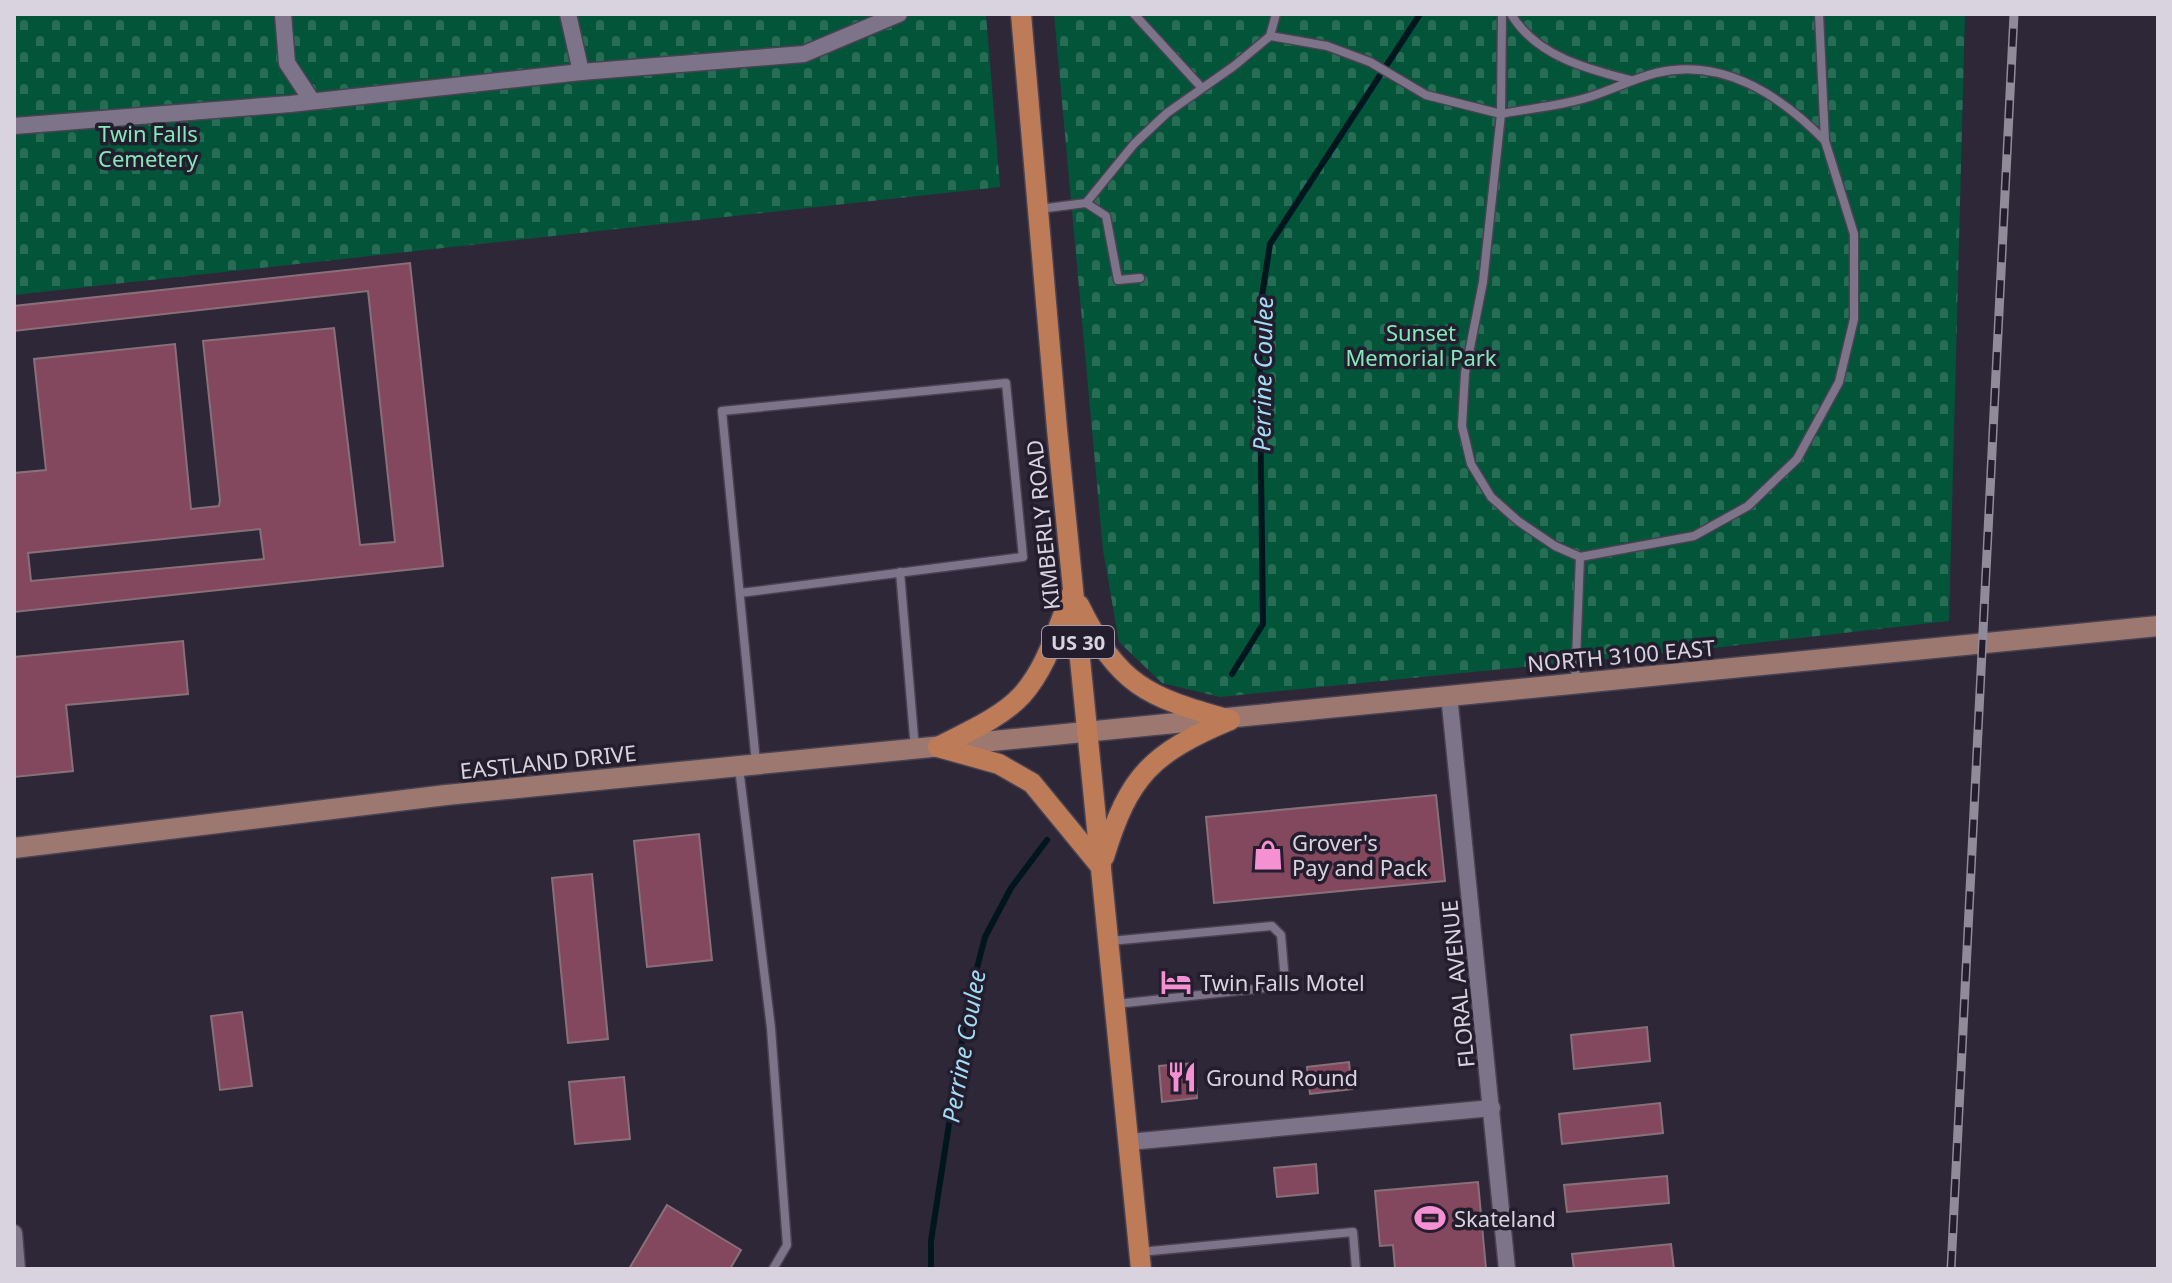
<svg xmlns="http://www.w3.org/2000/svg" width="2172" height="1283" font-family="'Noto Sans',sans-serif">
	<style>
		.cemetery { fill: url(#cemetery-stones) }
		.lines { fill: none; stroke-linecap: round; stroke-linejoin: round }
		.stream { stroke: #00161e; stroke-width: 6 }
		.building { fill: #83475e; stroke: #897078; stroke-width: 2; fill-rule: evenodd }
		.service-casing { stroke: #484251; stroke-width: 11 }
		.minor-casing { stroke: #484251; stroke-width: 19 }
		.secondary-casing { stroke: #484251; stroke-width: 23 }
		.primary-casing { stroke: #484251; stroke-width: 23 }
		.service { stroke: #7d7489; stroke-width: 8 }
		.minor { stroke: #7d7489; stroke-width: 16 }
		.secondary { stroke: #9d7871; stroke-width: 20 }
		.primary { stroke: #bd7b58; stroke-width: 20 }
		.rail-casing { stroke: #908b99; stroke-width: 9 }
		.rail { stroke: #241d2e; stroke-width: 6; stroke-dasharray: 18; stroke-linecap: butt }
		.labels { text-anchor: middle; dominant-baseline: central; stroke-width: 7; stroke-linejoin: round; paint-order: stroke }
		.shield { fill: #241d2e; stroke: #a29caa; stroke-width: 2 }
		.shield-label { font-size: 20px; font-weight: bold; fill: #d8d3df }
		.park-label { font-size: 22px; fill: #83e9ba; stroke: #241d2e }
		.street-label { font-size: 22px; fill: #d8d3df; stroke: #241d2e }
		.poi-label { font-size: 22px; fill: #d8d3df; stroke: #241d2e; text-anchor: start }
		.water-label { font-size: 24px; font-style: italic; fill: #a0ddf4; stroke: #241d2e }
	</style>
	<defs>
		<pattern id="cemetery-stones" width="16" height="16" patternUnits="userSpaceOnUse" patternTransform="scale(2)"><rect width="16" height="16" fill="#03553a"/><path d="M2 7V4a2 2 0 0 1 4 0v3zM10 15v-3a2 2 0 0 1 4 0v3z" fill="#276d56"/></pattern>
	</defs>
	<rect width="100%" height="100%" fill="#2e2738"/>
	<!-- cemetery -->
	<g class="cemetery">
		<path d="M 14,14 L 986,14 L 1000,187 L 14,295 Z"/>
		<path d="M 1054,14 L 1965,14 L 1949,621 L 1696,650 L 1220,697 L 1162,683 L 1119,642 L 1103,550 Z"/>
	</g>
	<g class="lines">
		<!-- stream -->
		<g class="stream">
			<path d="M 1232,674 L 1263,624 L 1259,315 L 1270,244 L 1420,14"/>
			<path d="M 931,1269 L 931,1241 L 967,1007 L 985,937 L 1011,888 L 1047,840"/>
		</g>
	</g>
	<!-- building -->
	<g class="building">
		<path d="M 410,263 L 443,566 L 14,612 L 14,473 L 46,470 L 34,359 L 175,344 L 191,509 L 219,506 L 220,500 L 203,341 L 334,328 L 360,545 L 395,542 L 368,291 L 14,331 L 14,306 ZM 260,529 L 264,559 L 31,581 L 28,553 Z"/>
		<path d="M 183,641 L 188,694 L 66,705 L 73,771 L 14,777 L 14,657 Z"/>
		<path d="M 1436,795 L 1445,881 L 1214,903 L 1206,817 Z"/>
		<path d="M 699,834 L 712,960 L 647,967 L 634,841 Z"/>
		<path d="M 592,874 L 608,1039 L 568,1043 L 552,878 Z"/>
		<path d="M 242,1012 L 252,1086 L 220,1090 L 211,1016 Z"/>
		<path d="M 1647,1027 L 1650,1061 L 1574,1069 L 1571,1035 Z"/>
		<path d="M 1349,1062 L 1352,1089 L 1310,1094 L 1307,1067 Z"/>
		<path d="M 1194,1063 L 1197,1098 L 1162,1102 L 1159,1066 Z"/>
		<path d="M 624,1077 L 630,1139 L 575,1144 L 569,1082 Z"/>
		<path d="M 1660,1103 L 1663,1133 L 1562,1144 L 1559,1114 Z"/>
		<path d="M 1316,1164 L 1318,1193 L 1277,1197 L 1274,1168 Z"/>
		<path d="M 1667,1176 L 1669,1203 L 1567,1212 L 1564,1185 Z"/>
		<path d="M 1478,1182 L 1486,1269 L 1395,1269 L 1393,1245 L 1380,1246 L 1375,1191 Z"/>
		<path d="M 667,1205 L 741,1250 L 730,1269 L 629,1269 Z"/>
		<path d="M 1671,1244 L 1674,1269 L 1574,1269 L 1572,1254 Z"/>
	</g>
	<g class="lines">
		<!-- service casing -->
		<g class="service-casing">
			<g id="service">
				<path d="M 1134,14 L 1201,87"/>
				<path d="M 1502,14 L 1501,114 C 1533,108 1568,105 1598,94 C 1618,87 1636,78 1656,73 C 1723,57 1780,95 1825,141"/>
				<path d="M 1511,14 C 1536,56 1587,69 1630,80"/>
				<path d="M 1270,36 L 1327,46 L 1370,62 L 1426,95 L 1501,114 L 1483,282 L 1465,373 L 1462,426 L 1471,464 L 1491,497 L 1518,521 L 1555,546 L 1580,557 L 1694,536 L 1748,506 L 1797,459 L 1839,382 L 1854,319 L 1854,234 L 1825,141 L 1819,14"/>
				<path d="M 1086,203 L 1106,216 L 1118,280 L 1140,278"/>
				<path d="M 1039,209 L 1086,203 L 1134,144 L 1167,113 L 1234,66 L 1270,36 L 1276,14"/>
				<path d="M 900,572 L 915,749"/>
				<path d="M 740,593 L 1023,557 L 1006,383 L 722,411 L 756,763"/>
				<path d="M 1575,684 L 1580,557"/>
				<path d="M 739,768 L 771,1028 L 787,1245 L 773,1269"/>
				<path d="M 1110,941 L 1272,926 L 1281,935 L 1285,981 L 1274,987 L 1116,1004"/>
				<path d="M 1140,1252 L 1353,1232 L 1356,1269"/>
			</g>
		</g>
		<!-- minor casing -->
		<g class="minor-casing">
			<g id="minor">
				<path d="M 283,14 L 287,63 L 312,101"/>
				<path d="M 568,14 L 581,72"/>
				<path d="M 14,126 L 290,104 L 581,72 L 804,54 L 899,14"/>
				<path d="M 1449,695 L 1507,1269"/>
				<path d="M 1129,1142 L 1492,1108"/>
				<path d="M 14,1233 L 17,1269"/>
			</g>
		</g>
		<!-- secondary casing -->
		<g class="secondary-casing">
			<path id="secondary" d="M 14,848 L 446,795 L 2158,626"/>
		</g>
		<!-- primary casing -->
		<g class="primary-casing">
			<g id="primary">
				<path d="M 1021,14 L 1057,429 L 1141,1269"/>
				<path d="M 1079,605 C 1119,686 1147,697 1230,720"/>
				<path d="M 938,747 C 965,733 1001,718 1022,695 C 1047,667 1057,629 1071,595"/>
				<path d="M 938,747 L 999,764 L 1032,783 L 1101,867"/>
				<path d="M 1104,857 C 1129,775 1152,753 1230,720"/>
			</g>
		</g>
		<!-- service -->
		<use href="#service" class="service"/>
		<!-- minor -->
		<use href="#minor" class="minor"/>
		<!-- secondary -->
		<use href="#secondary" class="secondary"/>
		<!-- primary -->
		<use href="#primary" class="primary"/>
		<!-- rail casing -->
		<g class="rail-casing">
			<path id="rail" d="M 1951,1269 L 2014,14"/>
		</g>
		<!-- rail -->
		<use href="#rail" class="rail"/>
	</g>
	<!-- icons -->
	<defs>
		<g id="shop-bare" transform="scale(2.4)"><path d="M-5-2.5h2.3a2.7 3.5 0 0 1 5.4 0H5L5.5 6h-11ZM-1.5-2.5h3a1.5 2.3 0 0 0-3 0Z" fill="#f591d2" stroke="#241d2e" stroke-width="2.5" paint-order="stroke"/></g>
		<g id="hotel-bare" transform="scale(2.4)"><path d="M-6-4.5h1.5V1H6V5H4.5V3h-9V5H-6ZM-4 0a1.8 1.8 0 1 1 3.6 0ZM.5 0V-2.5h3Q6-2.5 6 0Z" fill="#f591d2" stroke="#241d2e" stroke-width="2.5" paint-order="stroke"/></g>
		<g id="restaurant-bare" transform="scale(2.4)"><path d="M-5-6h1v4h1v-4h1v4h1v-4h1v5L-1.5 .5V6h-2V.5L-5-1ZM5-6V6H3V1.5H1.5Q1.5-4 5-6Z" fill="#f591d2" stroke="#241d2e" stroke-width="2.5" paint-order="stroke"/></g>
		<g id="stadium-bare" transform="scale(2.4)"><path d="M0-5a6.5 5 0 1 0 0 10a6.5 5 0 1 0 0-10ZM-3.5-1.8h7v3.6h-7Z" fill="#f591d2" stroke="#241d2e" stroke-width="2.5" paint-order="stroke"/></g>
	</defs>
	<g fill-rule="evenodd">
		<use href="#shop-bare" x="1268" y="855"/>
		<use href="#hotel-bare" x="1176" y="982"/>
		<use href="#restaurant-bare" x="1182" y="1077"/>
		<use href="#stadium-bare" x="1430" y="1218"/>
	</g>
	<g class="labels">
		<!-- shield labels -->
		<rect class="shield" x="1042" y="626" width="72" height="32" rx="6"/>
		<g class="shield-label">
			<text x="1078" y="642">US 30</text>
		</g>
		<!-- park labels -->
		<g class="park-label">
			<text x="148" y="133">Twin Falls<tspan x="148" dy="25">Cemetery</tspan></text>
			<text x="1421" y="332">Sunset<tspan x="1421" dy="25">Memorial Park</tspan></text>
		</g>
		<!-- street labels -->
		<g class="street-label">
			<text transform="translate(1042 525) rotate(-96)">KIMBERLY ROAD</text>
			<text transform="translate(1621 655) rotate(-5)">NORTH 3100 EAST</text>
			<text transform="translate(548 761) rotate(-6)">EASTLAND DRIVE</text>
			<text transform="translate(1457 984) rotate(-96)">FLORAL AVENUE</text>
		</g>
		<!-- poi labels -->
		<g class="poi-label">
			<text x="1292" y="842">Grover's<tspan x="1292" dy="25">Pay and Pack</tspan></text>
			<text x="1200" y="982">Twin Falls Motel</text>
			<text x="1206" y="1077">Ground Round</text>
			<text x="1454" y="1218">Skateland</text>
		</g>
		<!-- water labels -->
		<g class="water-label">
			<text transform="translate(1262 374) rotate(-89)">Perrine Coulee</text>
			<text transform="translate(963 1046) rotate(-80)">Perrine Coulee</text>
		</g>
	</g>
	<!-- border -->
	<rect width="2172" height="1283" fill="none" stroke="#d8d3df" stroke-width="32"/>
</svg>
